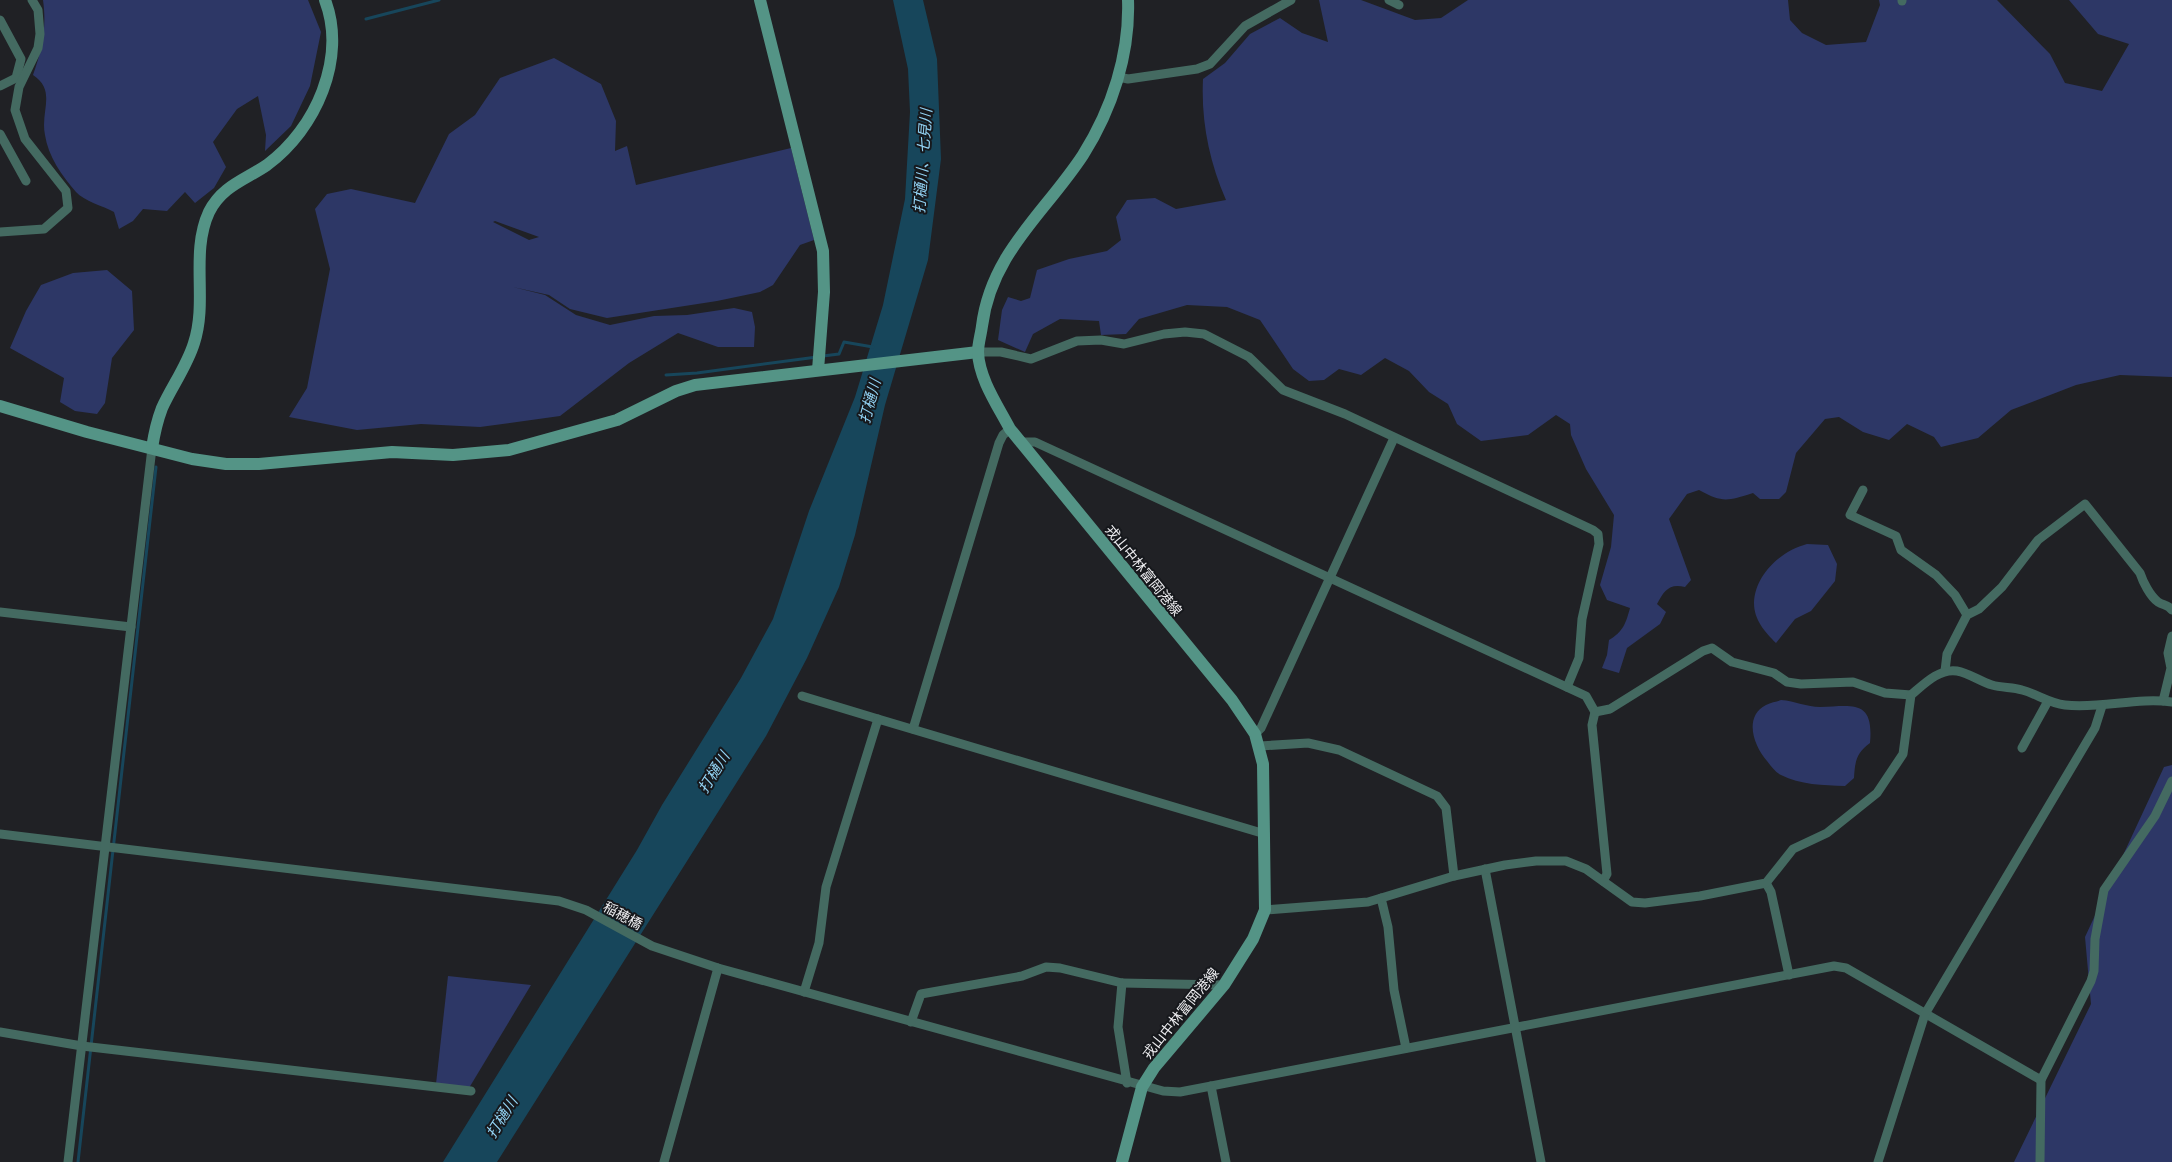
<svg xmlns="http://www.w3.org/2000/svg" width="2172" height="1162" font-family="'Open Sans','Noto Sans JP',sans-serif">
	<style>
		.green { fill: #2d3766; fill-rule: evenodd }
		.water { fill: #17465b }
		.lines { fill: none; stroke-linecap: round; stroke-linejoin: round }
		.stream { stroke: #17465b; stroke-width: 3 }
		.street { stroke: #446a61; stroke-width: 9 }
		.secondary { stroke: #549486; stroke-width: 12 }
		.labels { text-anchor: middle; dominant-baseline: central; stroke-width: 4; stroke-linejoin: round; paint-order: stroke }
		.street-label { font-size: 14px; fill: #eeeef1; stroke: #16181c }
		.water-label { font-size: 15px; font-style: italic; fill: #92d2f3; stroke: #16181c }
	</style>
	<rect width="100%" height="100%" fill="#202125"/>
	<!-- green -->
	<g class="green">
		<path d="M 43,0 L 308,0 L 321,32 L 310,86 L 291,126 L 265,151 L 266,135 L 258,96 L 237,109 L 213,142 L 226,167 L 214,188 L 195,203 L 185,192 L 167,211 L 143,209 L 133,221 L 119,229 L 114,212 C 103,206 84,201 76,192 C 62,176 48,156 45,135 C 40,111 57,91 33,75 C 42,49 47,28 43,0 Z"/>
		<path d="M 1319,0 L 1361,0 L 1415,20 L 1441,18 L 1468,0 L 1788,0 L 1790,20 L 1802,33 L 1826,45 L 1866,42 L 1880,5 L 1879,0 L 1997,0 L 2050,54 L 2065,83 L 2102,91 L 2129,44 L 2098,34 L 2069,0 L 2172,0 L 2172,377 L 2120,375 L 2076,385 L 2011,410 L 1978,438 L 1941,447 L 1934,437 L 1907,424 L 1889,440 L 1863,432 L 1839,417 L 1825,419 L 1796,453 L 1786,492 L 1779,499 L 1760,499 L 1753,493 C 1727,501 1723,503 1699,490 L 1687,494 L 1669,519 L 1691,580 L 1685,587 C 1669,583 1664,591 1657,604 L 1666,612 L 1660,624 L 1627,648 L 1619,673 L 1602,668 L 1607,655 L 1609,640 C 1623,632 1626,623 1630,608 L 1607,600 L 1600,585 L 1611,547 L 1614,515 L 1586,469 L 1571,435 L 1570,424 L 1556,415 L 1528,435 L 1481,441 L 1457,424 L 1448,404 L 1429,392 L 1409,371 L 1385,358 L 1361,375 L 1339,369 L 1324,380 L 1309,381 L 1293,369 L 1260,320 L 1227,307 L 1187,305 L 1139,319 L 1126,334 L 1101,335 L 1099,321 L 1060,319 L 1033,334 L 1025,352 L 998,340 L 1002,310 L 1008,297 L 1021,301 L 1030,298 L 1037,270 L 1069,259 L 1107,251 L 1121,240 L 1116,217 L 1127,200 L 1155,198 L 1176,209 L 1226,200 C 1209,161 1201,121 1203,79 L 1225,63 L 1250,34 L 1280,18 L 1302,33 L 1328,42 Z"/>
		<path d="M 554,58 L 601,84 L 616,121 L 615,151 L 627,146 L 636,185 L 791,148 L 814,240 L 800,245 L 773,285 L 760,292 L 717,301 L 607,318 L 570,309 L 549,295 L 513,287 L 545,295 L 576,315 L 610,325 L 654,316 L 687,315 L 734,308 L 752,312 L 755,327 L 754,347 L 718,347 L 678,333 L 629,363 L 560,416 L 480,427 L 421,424 L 357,430 L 289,417 L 307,388 L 330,269 L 315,209 L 327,194 L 351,189 L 415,203 L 449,134 L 475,115 L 500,78 ZM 495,221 L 539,237 L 529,240 L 493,222 Z"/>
		<path d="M 107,270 L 132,291 L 134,330 L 112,358 L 105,403 L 97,414 L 75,411 L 60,402 L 64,378 L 10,348 L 26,311 L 41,285 L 73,273 Z"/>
		<path d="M 1807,544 L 1828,545 L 1837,564 L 1835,581 L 1811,611 L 1795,619 L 1776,643 C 1765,632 1754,620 1754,603 C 1755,574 1781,551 1807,544 Z"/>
		<path d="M 1781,700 C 1795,701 1807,707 1820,707 C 1853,706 1874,699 1870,743 C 1856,753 1855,762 1854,778 L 1845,786 C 1823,785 1800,785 1781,775 C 1775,772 1771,766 1767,761 C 1754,746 1743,717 1766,705 C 1771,702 1777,702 1781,700 Z"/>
		<path d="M 2172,765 L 2172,1162 L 2014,1162 L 2091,1004 L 2085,937 L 2164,767 Z"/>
		<path d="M 448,976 L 531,985 L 469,1088 L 436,1084 Z"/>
	</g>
	<!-- water -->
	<path class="water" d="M 893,0 L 923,0 L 937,59 L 941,159 L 928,260 L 885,405 L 855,535 L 839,587 L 807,658 L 766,736 L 497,1162 L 443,1162 L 637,850 L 662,805 L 741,678 L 773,619 L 809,511 L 855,397 L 883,305 L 905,199 L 910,112 L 908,69 Z"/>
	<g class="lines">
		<!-- stream -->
		<g class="stream">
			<path d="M 366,19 L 439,0"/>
			<path d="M 823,356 L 839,354 L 844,342 L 873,347"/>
			<path d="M 666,375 L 697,373 L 817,357"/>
			<path d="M 78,1162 L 156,467"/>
		</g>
		<!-- street -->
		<g class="street">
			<path d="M 1389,0 L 1399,5"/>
			<path d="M 1902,0 L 1902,1"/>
			<path d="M 0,20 L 21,59 L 16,78 L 0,86"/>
			<path d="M 1119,77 L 1128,79 L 1197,69 L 1210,64 L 1245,26 L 1291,0"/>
			<path d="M 0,134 L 26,181"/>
			<path d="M 0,232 L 44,229 L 68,208 L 66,191 L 25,139 L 15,110 L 19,87 L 38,48 L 40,34 L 38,10 L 32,0"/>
			<path d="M 978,352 L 1001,352 L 1031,359 L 1077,341 L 1101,340 L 1124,344 L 1164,334 L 1185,332 L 1204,334 L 1249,357 L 1283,390 L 1345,414 L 1593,530 L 1598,534 L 1599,544 L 1582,619 L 1579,658 L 1567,687"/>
			<path d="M 1020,442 L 1035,442 L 1586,696 L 1595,712 L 1592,725 L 1607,874 L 1603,881"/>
			<path d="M 1863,490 L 1850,515 L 1896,536 L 1901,550 L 1936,575 L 1955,595 L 1967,615"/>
			<path d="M 0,612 L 131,627"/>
			<path d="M 1945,671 L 1947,654 L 1967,615 L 1979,609 L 2002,587 L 2038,540 L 2085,504 L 2140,573 C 2143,582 2150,596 2158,602 C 2164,606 2167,604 2172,610"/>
			<path d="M 802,696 L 878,719"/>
			<path d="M 2163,701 L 2171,668 L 2168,653 L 2172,636"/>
			<path d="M 1595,712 L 1610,709 L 1703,651 L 1712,648 L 1732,662 L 1774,673 L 1787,682 L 1801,684 L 1853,682 L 1885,693 L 1911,695"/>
			<path d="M 913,729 L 999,443 L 1003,435 L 1010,429"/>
			<path d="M 1255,734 L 1261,728 L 1394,438"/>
			<path d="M 1260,746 L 1308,743 L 1339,750 L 1437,796 L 1446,808 L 1454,876"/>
			<path d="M 2022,748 L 2048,701"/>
			<path d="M 0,834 L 559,901 L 586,910 L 652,946 L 718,968 L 1163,1091 L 1180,1092 L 1834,966 L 1846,968 L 2041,1080"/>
			<path d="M 1485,869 L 1541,1162"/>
			<path d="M 1766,883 L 1771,892 L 1789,975"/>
			<path d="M 1381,898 L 1388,927 L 1394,990 L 1406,1048"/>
			<path d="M 1265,910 L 1368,902 L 1454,876 L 1505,865 L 1536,861 L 1566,861 L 1586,869 L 1632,902 L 1645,903 L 1700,896 L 1766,883 L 1793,849 L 1827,833 L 1877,793 L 1903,754 L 1911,695 C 1923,685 1939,668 1957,671 C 1969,673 1981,682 1992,685 C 2002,688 2013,687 2022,690 C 2037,694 2049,703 2065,705 C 2101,709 2137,697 2172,702"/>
			<path d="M 1122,983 L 1118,1027 L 1127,1083"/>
			<path d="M 804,992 L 819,943 L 826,887 L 878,719 L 1265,834"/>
			<path d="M 911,1022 L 921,994 L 1022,976 L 1046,967 L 1060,968 L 1122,983 L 1224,985"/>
			<path d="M 0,1032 L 82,1046 L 471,1091"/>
			<path d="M 1211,1086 L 1226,1162"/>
			<path d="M 68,1162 L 152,448"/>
			<path d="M 664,1162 L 718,968"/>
			<path d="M 1878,1162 L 1925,1014 L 2095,728 L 2102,706"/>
			<path d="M 2040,1162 L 2041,1080 L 2091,981 L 2094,971 L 2095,939 L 2104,890 L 2155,816 L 2172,781"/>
		</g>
		<!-- secondary -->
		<g class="secondary">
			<path d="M 760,0 L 823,251 L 824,292 L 818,370"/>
			<path d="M 0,406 L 87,432 L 192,459 L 226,464 L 259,464 L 392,452 L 453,455 L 509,450 L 617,420 L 676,391 L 695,385 L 978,352"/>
			<path d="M 152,448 C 154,435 157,421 162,408 C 172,386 187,366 194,343 C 208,301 190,253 209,212 C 222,186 245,180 267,165 C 316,129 347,58 325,0"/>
			<path d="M 1122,1162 L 1142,1087 L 1154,1068 L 1224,985 L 1253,939 L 1265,910 L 1263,764 L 1255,734 L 1232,700 L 1010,429 C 998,406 979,379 978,352 C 978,344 981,334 982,326 C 991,253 1045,213 1083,155 C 1112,109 1130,54 1128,0"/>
		</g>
	</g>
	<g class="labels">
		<!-- street labels -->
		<g class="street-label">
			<text transform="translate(1144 570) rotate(51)">戎山中林富岡港線</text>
			<text transform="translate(623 915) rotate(29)">稲穂橋</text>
			<text transform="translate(1180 1013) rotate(-51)">戎山中林富岡港線</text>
		</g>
		<!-- water labels -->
		<g class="water-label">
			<text transform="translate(922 161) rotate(-86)">打樋川、七見川</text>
			<text transform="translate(869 401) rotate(-75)">打樋川</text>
			<text transform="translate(713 772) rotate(-58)">打樋川</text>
			<text transform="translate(501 1117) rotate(-58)">打樋川</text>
		</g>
	</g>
</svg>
